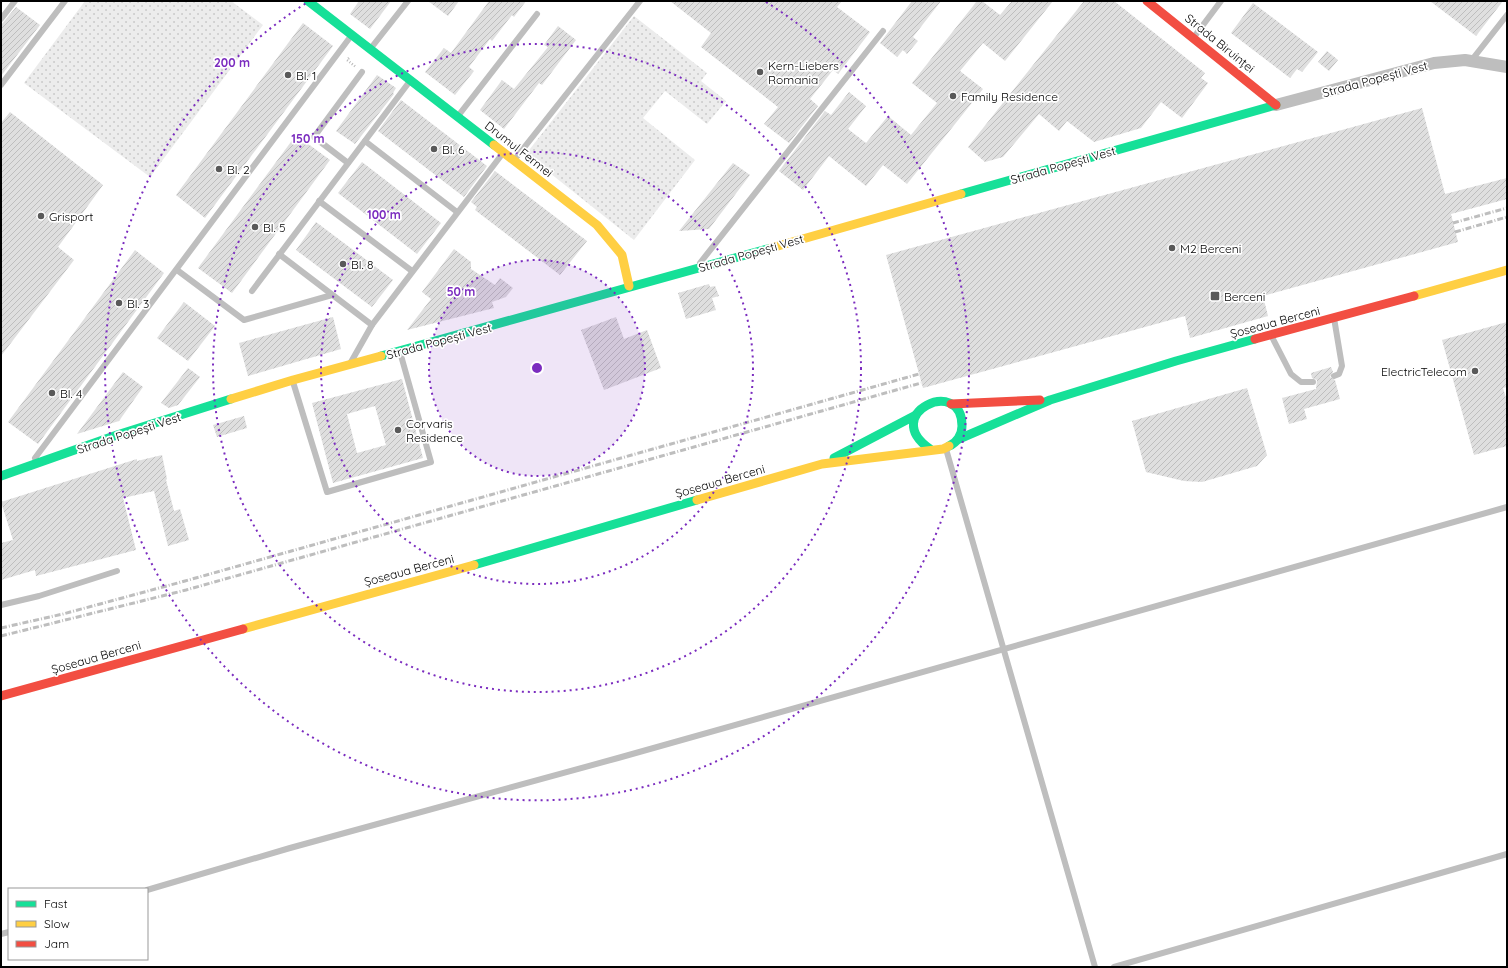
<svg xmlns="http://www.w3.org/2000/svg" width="1508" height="968" font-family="Quicksand,sans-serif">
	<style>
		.grass { fill: url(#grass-dots) }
		.building { fill: url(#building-hatch); fill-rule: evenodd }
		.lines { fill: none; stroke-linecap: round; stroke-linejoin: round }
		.path { stroke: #b9b9b9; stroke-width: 2.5; stroke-dasharray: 1 2; stroke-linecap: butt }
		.lane { stroke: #bebebe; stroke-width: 6 }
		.street { stroke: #bebebe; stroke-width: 12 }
		.fast { stroke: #16e098; stroke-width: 9 }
		.slow { stroke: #ffcf43; stroke-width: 9 }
		.jam { stroke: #f24e42; stroke-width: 9 }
		.rail { stroke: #bebebe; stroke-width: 3; stroke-dasharray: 6 2 1 2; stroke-linecap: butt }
		.ring { fill: none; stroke: #7b2cbf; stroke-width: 2; stroke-dasharray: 2 4 }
		.poi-dot { fill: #595959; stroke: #fff; stroke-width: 1.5 }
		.labels { text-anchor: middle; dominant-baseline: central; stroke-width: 3.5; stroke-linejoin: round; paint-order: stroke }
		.street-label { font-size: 12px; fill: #000; stroke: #fff }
		.poi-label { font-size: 12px; fill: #000; stroke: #fff; text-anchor: start }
		.centre { fill: #7b2cbf; stroke: #fff; stroke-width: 2 }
		.ring-label { font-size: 12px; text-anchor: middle; font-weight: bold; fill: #7b2cbf; stroke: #fff; stroke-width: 3.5; stroke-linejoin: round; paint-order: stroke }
	</style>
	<defs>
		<pattern id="grass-dots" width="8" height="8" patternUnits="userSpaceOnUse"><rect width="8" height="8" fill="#ececec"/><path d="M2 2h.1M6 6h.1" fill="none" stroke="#c9c9c9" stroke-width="1.8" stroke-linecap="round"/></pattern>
		<pattern id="building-hatch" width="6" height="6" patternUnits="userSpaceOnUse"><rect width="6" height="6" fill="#dfdfdf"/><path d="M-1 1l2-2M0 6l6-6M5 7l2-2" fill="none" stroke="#bebebe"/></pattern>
	</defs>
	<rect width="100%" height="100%" fill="#fff"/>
	<!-- grass -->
	<g class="grass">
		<path d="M 85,1 L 231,1 L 263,25 L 150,177 L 24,83 Z"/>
		<path d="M 634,16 L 707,73 L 701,81 L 726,101 L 707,124 L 665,91 L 643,118 L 695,160 L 634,240 L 526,154 Z"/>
	</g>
	<!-- building -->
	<g class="building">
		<path d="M 359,1 L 391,1 L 370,29 L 350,14 Z"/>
		<path d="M 428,1 L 459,1 L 448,16 Z"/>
		<path d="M 489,1 L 526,1 L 514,17 L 512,15 L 492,41 L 490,39 L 469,67 L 474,71 L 455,95 L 425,72 L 444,48 L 451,53 Z"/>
		<path d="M 670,1 L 842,1 L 837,7 L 870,32 L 838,74 L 833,70 L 810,99 L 818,106 L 789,143 L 764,124 L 778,107 L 701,47 L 711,33 Z"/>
		<path d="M 912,1 L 941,1 L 913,37 L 918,41 L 907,54 L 903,50 L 897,57 L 880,43 Z"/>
		<path d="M 977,1 L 982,1 L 1000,15 L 1012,1 L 1053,1 L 1005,61 L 983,43 L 960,71 L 983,89 L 907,184 L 883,165 L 866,186 L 829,156 L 803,190 L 779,171 L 825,111 L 831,115 L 849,92 L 866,106 L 848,129 L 866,143 L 888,116 L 911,135 L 937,103 L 912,83 Z"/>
		<path d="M 1084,1 L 1114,1 L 1205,73 L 1201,78 L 1208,83 L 1182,118 L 1161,102 L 1141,128 L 1094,142 L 1067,121 L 1059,131 L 1039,114 L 1003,157 L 985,162 L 968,147 Z"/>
		<path d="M 1430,1 L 1503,1 L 1476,36 Z"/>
		<path d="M 1253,3 L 1318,52 L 1302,72 L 1297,69 L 1290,78 L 1231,33 Z"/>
		<path d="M 16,7 L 40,25 L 1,76 L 1,25 Z"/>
		<path d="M 303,23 L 333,46 L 205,218 L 176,195 Z"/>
		<path d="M 558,26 L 576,40 L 542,85 L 539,83 L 504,129 L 480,110 L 502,80 L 514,89 L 548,47 L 544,45 Z"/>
		<path d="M 1327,51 L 1338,60 L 1329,71 L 1318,62 Z"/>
		<path d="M 377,75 L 396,88 L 393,93 L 394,94 L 355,144 L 336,131 Z"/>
		<path d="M 401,100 L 487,166 L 464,197 L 378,131 Z"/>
		<path d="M 1422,108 L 1445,194 L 1507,178 L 1507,199 L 1451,214 L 1458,242 L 1263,296 L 1268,316 L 1190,338 L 1185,316 L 923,388 L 886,255 Z"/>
		<path d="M 10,112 L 103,185 L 58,247 L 74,260 L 1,356 L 1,123 Z"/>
		<path d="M 296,135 L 330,160 L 232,293 L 198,268 Z"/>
		<path d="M 362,162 L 441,223 L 417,254 L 338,193 Z"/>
		<path d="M 733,163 L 750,175 L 709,229 L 679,231 Z"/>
		<path d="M 495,171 L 587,241 L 560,275 L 475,210 L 477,207 L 471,202 Z"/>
		<path d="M 316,222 L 393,280 L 372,307 L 296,250 Z"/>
		<path d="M 454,249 L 471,262 L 471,269 L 495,285 L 500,278 L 513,288 L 506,297 L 492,302 L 494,308 L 407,330 L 431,299 L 422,292 Z"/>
		<path d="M 135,250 L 164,273 L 38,444 L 8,422 Z"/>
		<path d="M 709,284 L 710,287 L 715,286 L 719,296 L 712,298 L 716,310 L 686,319 L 678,293 Z"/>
		<path d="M 184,302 L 215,326 L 188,361 L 157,338 Z"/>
		<path d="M 333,317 L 341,349 L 248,376 L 239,343 Z"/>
		<path d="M 616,317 L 624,339 L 647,330 L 661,368 L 604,390 L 581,330 Z"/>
		<path d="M 1507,322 L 1507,387 L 1503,388 L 1507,401 L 1507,446 L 1474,455 L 1442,340 Z"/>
		<path d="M 1331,367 L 1333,372 L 1330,377 L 1335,380 L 1340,399 L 1304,409 L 1307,419 L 1289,424 L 1282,398 L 1316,389 L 1317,380 L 1312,378 L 1311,373 Z"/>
		<path d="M 188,368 L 200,377 L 178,405 L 169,408 L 161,403 Z"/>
		<path d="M 123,372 L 143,387 L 119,421 L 77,434 Z"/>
		<path d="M 402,379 L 423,458 L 333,483 L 312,403 ZM 375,406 L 386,445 L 357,453 L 347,414 Z"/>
		<path d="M 1247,388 L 1267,455 L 1257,466 L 1202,482 L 1184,481 L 1146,472 L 1132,421 Z"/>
		<path d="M 244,416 L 247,428 L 217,437 L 213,425 Z"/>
		<path d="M 162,455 L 167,479 L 166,480 L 174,511 L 180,509 L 189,540 L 168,546 L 154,491 L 123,498 L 136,550 L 36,576 L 35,570 L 1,580 L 1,543 L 13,540 L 1,502 L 137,459 L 137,461 Z"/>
	</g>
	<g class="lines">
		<!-- path -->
		<path class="path" d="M 349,58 L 347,60 L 356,67"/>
		<!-- lane -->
		<g class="lane">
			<path d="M 1,19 L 15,1"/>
			<path d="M 1194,37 L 1221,1"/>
			<path d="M 371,48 L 408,1"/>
			<path d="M 1471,61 L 1507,15"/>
			<path d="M 1,85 L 65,1"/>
			<path d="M 458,116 L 537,14"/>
			<path d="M 365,141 L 457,212"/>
			<path d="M 515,159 L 640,1"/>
			<path d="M 348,163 L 314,137 L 362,72"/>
			<path d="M 319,201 L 412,271"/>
			<path d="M 279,254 L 372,325"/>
			<path d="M 700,263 L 883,31"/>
			<path d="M 177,270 L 244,320 L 332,295"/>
			<path d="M 252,291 L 410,81"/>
			<path d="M 1272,337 L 1291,374 L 1301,382 L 1313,382"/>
			<path d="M 351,362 L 372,325 L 503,153"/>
			<path d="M 1334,376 L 1339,374 L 1342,366 L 1334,318"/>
			<path d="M 293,382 L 327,492 L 431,462 L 400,352"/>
			<path d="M 946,449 L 1095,967"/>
			<path d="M 35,458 L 351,36"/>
			<path d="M 1,605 L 39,596 L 117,571"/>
			<path d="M 147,890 L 290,848 L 618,758 L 1507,507"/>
			<path d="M 1,934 L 9,932"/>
			<path d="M 1114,967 L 1507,854"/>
		</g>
		<!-- street -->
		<path class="street" d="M 1276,105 L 1434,63 L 1465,60 L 1507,67"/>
		<!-- fast -->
		<g class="fast">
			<path d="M 308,1 L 494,145"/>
			<path d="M 961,194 L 1276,105"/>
			<path d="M 381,356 L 771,248"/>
			<path d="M 959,439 L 1050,400 L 1176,361 L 1255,339"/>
			<path d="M 930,449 C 879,414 962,375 962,426 C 962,434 957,443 949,446"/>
			<path d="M 834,458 L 916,415"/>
			<path d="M 1,476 L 117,435 L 231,399"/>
			<path d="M 474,565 L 697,500"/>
		</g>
		<!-- slow -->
		<g class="slow">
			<path d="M 494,145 L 597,225 L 622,255 L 629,286"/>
			<path d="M 771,248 L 961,194"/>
			<path d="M 1414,296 L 1507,270"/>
			<path d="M 231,399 L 293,380 L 381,356"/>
			<path d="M 697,500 L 822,464 L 943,449 L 949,446"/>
			<path d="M 243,629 L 474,565"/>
		</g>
		<!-- jam -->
		<g class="jam">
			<path d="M 1147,1 L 1276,105"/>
			<path d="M 1255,339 L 1414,296"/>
			<path d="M 951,404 L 1040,400"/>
			<path d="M 1,696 L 243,629"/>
		</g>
		<!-- rail -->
		<g class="rail">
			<path d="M 1453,223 L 1507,208"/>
			<path d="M 1455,232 L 1507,217"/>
			<path d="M 1,628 L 63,614 L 185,581 L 919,374"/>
			<path d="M 1,636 L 186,590 L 921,383"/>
		</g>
	</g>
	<!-- distance rings -->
	<circle cx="537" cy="368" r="108" fill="#7b2cbf" fill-opacity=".12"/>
	<g class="ring">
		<circle cx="537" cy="368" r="108"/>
		<circle cx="537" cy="368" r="216"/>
		<circle cx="537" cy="368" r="324"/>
		<path d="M766 2A432 432 0 1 1 308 2"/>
	</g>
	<!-- markers -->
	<g class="poi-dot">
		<circle cx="760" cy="72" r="4"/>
		<circle cx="288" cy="75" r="4"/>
		<circle cx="953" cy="96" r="4"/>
		<circle cx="434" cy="149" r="4"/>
		<circle cx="219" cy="169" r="4"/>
		<circle cx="41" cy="216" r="4"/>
		<circle cx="255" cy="227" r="4"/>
		<circle cx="1172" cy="248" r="4"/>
		<circle cx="343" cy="264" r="4"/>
		<rect x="1210" y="291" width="10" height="10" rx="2"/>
		<circle cx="119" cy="303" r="4"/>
		<circle cx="1475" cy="371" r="4"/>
		<circle cx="52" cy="393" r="4"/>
		<circle cx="398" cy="430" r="4"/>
	</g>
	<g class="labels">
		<!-- street labels -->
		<g class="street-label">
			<text transform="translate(1220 43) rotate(39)">Strada Biruinței</text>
			<text transform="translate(1375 79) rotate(-15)">Strada Popești Vest</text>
			<text transform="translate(519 149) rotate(38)">Drumul Fermei</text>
			<text transform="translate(1063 165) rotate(-16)">Strada Popești Vest</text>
			<text transform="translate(751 253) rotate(-16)">Strada Popești Vest</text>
			<text transform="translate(1275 322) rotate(-15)">Șoseaua Berceni</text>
			<text transform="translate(439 341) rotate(-15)">Strada Popești Vest</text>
			<text transform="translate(129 433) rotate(-18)">Strada Popești Vest</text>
			<text transform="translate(720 481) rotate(-16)">Șoseaua Berceni</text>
			<text transform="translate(409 570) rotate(-15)">Șoseaua Berceni</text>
			<text transform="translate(96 657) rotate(-16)">Șoseaua Berceni</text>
		</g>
		<!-- poi labels -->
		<g class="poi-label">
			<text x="768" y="65">Kern-Liebers<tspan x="768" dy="14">Romania</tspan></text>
			<text x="296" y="75">Bl. 1</text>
			<text x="961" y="96">Family Residence</text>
			<text x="442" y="149">Bl. 6</text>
			<text x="227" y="169">Bl. 2</text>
			<text x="49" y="216">Grisport</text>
			<text x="263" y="227">Bl. 5</text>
			<text x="1180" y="248">M2 Berceni</text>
			<text x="351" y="264">Bl. 8</text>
			<text x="1224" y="296">Berceni</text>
			<text x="127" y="303">Bl. 3</text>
			<text x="1467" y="371" text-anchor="end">ElectricTelecom</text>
			<text x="60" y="393">Bl. 4</text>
			<text x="406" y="423">Corvaris<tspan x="406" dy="14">Residence</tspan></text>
		</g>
	</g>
	<circle cx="537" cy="368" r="6" class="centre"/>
	<g class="ring-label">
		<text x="232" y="67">200 m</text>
		<text x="308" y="143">150 m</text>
		<text x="384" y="219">100 m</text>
		<text x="461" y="296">50 m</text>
	</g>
	<!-- border -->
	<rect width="1508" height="968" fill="none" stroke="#000000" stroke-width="4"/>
	<!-- legend -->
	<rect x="8" y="888" width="140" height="72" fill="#ffffff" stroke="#999999"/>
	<rect x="16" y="901" width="20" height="6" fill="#16e098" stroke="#999999"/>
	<text x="44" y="908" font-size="12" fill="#000000">Fast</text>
	<rect x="16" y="921" width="20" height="6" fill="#ffcf43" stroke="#999999"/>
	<text x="44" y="928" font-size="12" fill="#000000">Slow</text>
	<rect x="16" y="941" width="20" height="6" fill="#f24e42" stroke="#999999"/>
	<text x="44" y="948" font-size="12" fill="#000000">Jam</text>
</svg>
